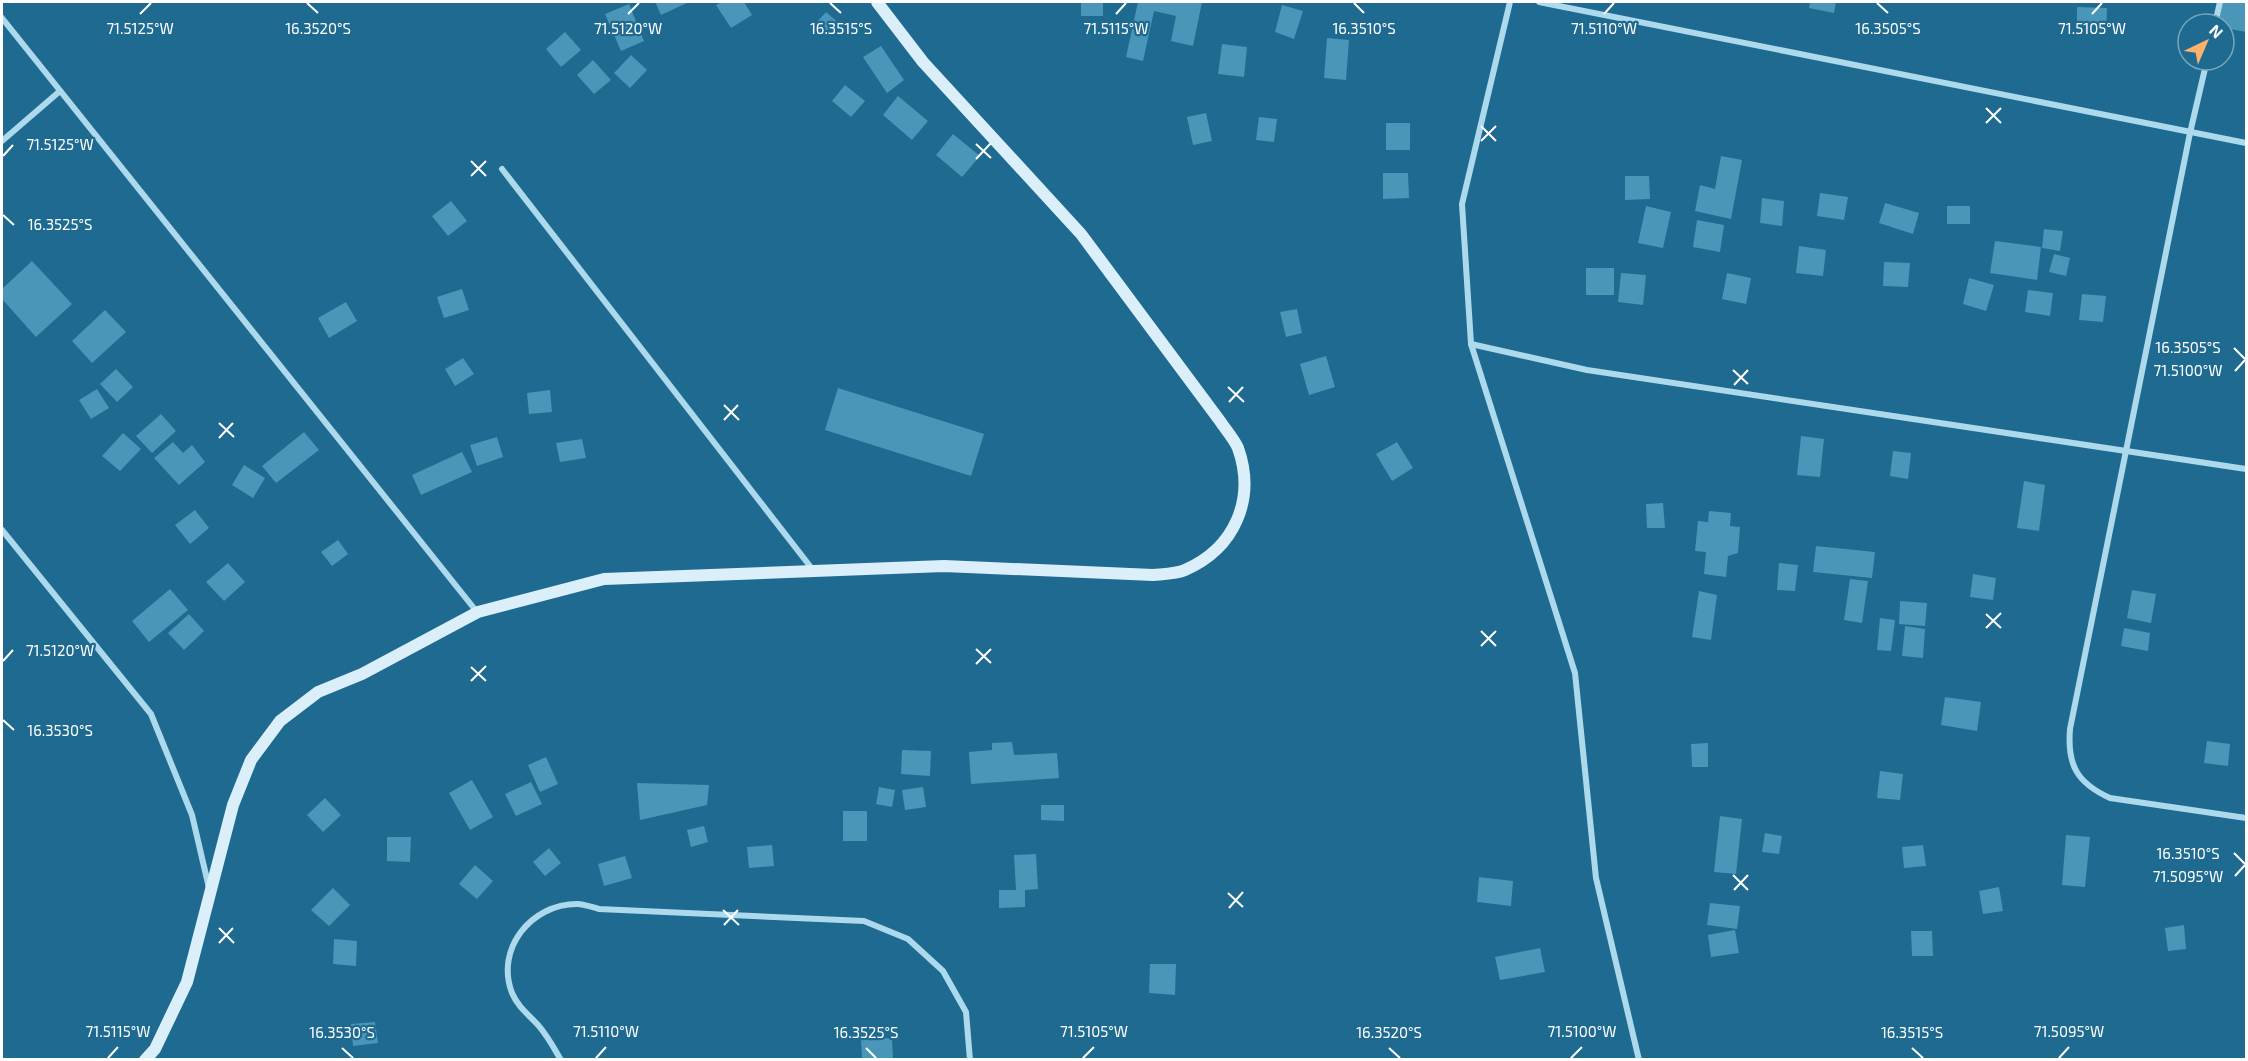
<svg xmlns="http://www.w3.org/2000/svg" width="2248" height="1061" font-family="'Exo 2',sans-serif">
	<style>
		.building { fill: #4a96b8 }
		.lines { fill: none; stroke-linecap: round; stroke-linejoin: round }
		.street { stroke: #add9ed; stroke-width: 6 }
		.secondary { stroke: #daeffa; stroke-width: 12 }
		.ticks { fill: none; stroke: #fff; stroke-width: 2 }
		.ticks-label { font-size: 15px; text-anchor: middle; fill: #fff; stroke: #1e6a90; stroke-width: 4.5; stroke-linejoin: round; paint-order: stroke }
	</style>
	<rect width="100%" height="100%" fill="#1e6a90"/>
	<!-- building -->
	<g class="building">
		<path d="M 655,2 L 689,2 L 661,15 Z"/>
		<path d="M 722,2 L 744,2 L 752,15 L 731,28 L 716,5 Z"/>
		<rect x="1081" y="2" width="22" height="14"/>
		<path d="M 1138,2 L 1202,2 L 1193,46 L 1171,41 L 1176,16 L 1154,11 L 1143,61 L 1126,57 Z"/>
		<path d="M 1810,2 L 1836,2 L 1834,13 L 1809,8 Z"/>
		<path d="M 2220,2 L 2246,2 L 2246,32 L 2224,28 L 2224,24 L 2216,24 Z"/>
		<path d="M 629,4 L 644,41 L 621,51 L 605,14 Z"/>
		<path d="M 1282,5 L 1303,11 L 1294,39 L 1275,32 Z"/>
		<path d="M 2077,7 L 2107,8 L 2106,31 L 2077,30 Z"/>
		<path d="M 826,12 L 841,25 L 832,36 L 817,22 Z"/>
		<path d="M 565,32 L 581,50 L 561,67 L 546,49 Z"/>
		<path d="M 1327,38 L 1349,40 L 1346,80 L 1324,78 Z"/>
		<path d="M 1222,44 L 1247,47 L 1244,77 L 1218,74 Z"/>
		<path d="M 881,46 L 904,80 L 887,93 L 863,57 Z"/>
		<path d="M 631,55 L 647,70 L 630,88 L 614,73 Z"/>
		<path d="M 593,60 L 611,80 L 594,94 L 577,75 Z"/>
		<path d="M 845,85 L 865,101 L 851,117 L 832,101 Z"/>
		<path d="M 898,96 L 928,121 L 912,140 L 883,115 Z"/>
		<path d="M 1206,113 L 1212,141 L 1193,145 L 1187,117 Z"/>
		<path d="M 1259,117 L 1277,119 L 1274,142 L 1256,140 Z"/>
		<rect x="1386" y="123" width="24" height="27"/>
		<path d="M 953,134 L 980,156 L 962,177 L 936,155 Z"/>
		<path d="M 1721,156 L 1742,160 L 1731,219 L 1695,211 L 1700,185 L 1715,189 Z"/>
		<path d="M 1383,173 L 1408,173 L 1409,198 L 1383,199 Z"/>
		<path d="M 1625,176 L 1649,176 L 1650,199 L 1625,200 Z"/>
		<path d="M 1820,193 L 1848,197 L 1844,220 L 1817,216 Z"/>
		<path d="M 1762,198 L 1784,201 L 1782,226 L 1760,223 Z"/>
		<path d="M 451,201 L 467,221 L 448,236 L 432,216 Z"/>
		<path d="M 1885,203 L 1919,213 L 1913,234 L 1879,223 Z"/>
		<path d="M 1646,206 L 1671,212 L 1663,248 L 1638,243 Z"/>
		<rect x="1947" y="206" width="23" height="18"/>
		<path d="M 1697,220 L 1724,225 L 1720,252 L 1693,247 Z"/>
		<path d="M 2044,229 L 2063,231 L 2060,251 L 2042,248 Z"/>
		<path d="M 1995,241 L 2041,247 L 2037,280 L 1990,273 Z"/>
		<path d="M 1799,246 L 1826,250 L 1823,276 L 1796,273 Z"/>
		<path d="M 2054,254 L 2070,258 L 2066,276 L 2049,272 Z"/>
		<path d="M 32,261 L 72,304 L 36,337 L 2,299 L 2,289 Z"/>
		<path d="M 1884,262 L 1910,263 L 1908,287 L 1883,286 Z"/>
		<rect x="1586" y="268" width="28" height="27"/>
		<path d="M 1621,273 L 1646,275 L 1643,305 L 1618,302 Z"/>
		<path d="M 1727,273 L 1751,278 L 1746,304 L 1722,299 Z"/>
		<path d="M 1969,278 L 1994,285 L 1986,311 L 1963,304 Z"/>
		<path d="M 462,289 L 469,310 L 444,318 L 437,297 Z"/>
		<path d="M 2028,290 L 2053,293 L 2050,316 L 2025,312 Z"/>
		<path d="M 2082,294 L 2106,296 L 2103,322 L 2079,320 Z"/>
		<path d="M 346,302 L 357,321 L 329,338 L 318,318 Z"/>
		<path d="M 1297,309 L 1302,333 L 1286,337 L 1280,312 Z"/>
		<path d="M 105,310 L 126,332 L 92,363 L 72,341 Z"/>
		<path d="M 1326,356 L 1335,387 L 1309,395 L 1300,364 Z"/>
		<path d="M 463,358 L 474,374 L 455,386 L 445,369 Z"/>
		<path d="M 116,369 L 133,387 L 117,402 L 100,384 Z"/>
		<path d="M 838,388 L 984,434 L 971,476 L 825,430 Z"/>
		<path d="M 97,389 L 109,408 L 91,419 L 79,400 Z"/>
		<path d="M 550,390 L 552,412 L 529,414 L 527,393 Z"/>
		<path d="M 161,414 L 176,431 L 152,453 L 136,436 Z"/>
		<path d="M 304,432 L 319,450 L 276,483 L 262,466 Z"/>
		<path d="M 123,433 L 141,449 L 120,471 L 102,456 Z"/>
		<path d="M 1801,436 L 1824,439 L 1820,477 L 1797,475 Z"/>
		<path d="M 497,437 L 503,457 L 477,466 L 470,445 Z"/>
		<path d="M 582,439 L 586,458 L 560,462 L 556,443 Z"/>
		<path d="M 173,442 L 183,453 L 192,445 L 205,462 L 179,485 L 154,458 Z"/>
		<path d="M 1397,442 L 1413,468 L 1392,481 L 1376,454 Z"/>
		<path d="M 1893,451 L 1911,453 L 1908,479 L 1890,476 Z"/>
		<path d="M 462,452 L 472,472 L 421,495 L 412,475 Z"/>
		<path d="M 244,465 L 265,478 L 253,498 L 232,485 Z"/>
		<path d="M 2024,481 L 2045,485 L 2039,531 L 2017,528 Z"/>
		<path d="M 1663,503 L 1665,528 L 1647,528 L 1646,504 Z"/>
		<path d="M 195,510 L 209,528 L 190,544 L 175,525 Z"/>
		<path d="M 1709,511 L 1731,513 L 1730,526 L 1740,527 L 1738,553 L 1728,556 L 1726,577 L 1704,574 L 1706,552 L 1695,551 L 1698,521 L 1708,522 Z"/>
		<path d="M 338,540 L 348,554 L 332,566 L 321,552 Z"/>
		<path d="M 1816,546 L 1875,552 L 1872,578 L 1813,572 Z"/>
		<path d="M 228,563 L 245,582 L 224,601 L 206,582 Z"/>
		<path d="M 1779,563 L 1798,565 L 1795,591 L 1777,590 Z"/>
		<path d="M 1973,574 L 1996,578 L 1993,600 L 1970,597 Z"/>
		<path d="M 1850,579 L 1868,581 L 1862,623 L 1844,620 Z"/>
		<path d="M 170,589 L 188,610 L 149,642 L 132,621 Z"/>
		<path d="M 2132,590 L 2156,594 L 2151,623 L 2127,618 Z"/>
		<path d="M 1699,591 L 1717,595 L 1711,640 L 1692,637 Z"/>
		<path d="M 1900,601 L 1927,603 L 1925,626 L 1899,624 Z"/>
		<path d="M 189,614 L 204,631 L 184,650 L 168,633 Z"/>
		<path d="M 1880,618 L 1895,620 L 1891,651 L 1877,650 Z"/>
		<path d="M 1905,626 L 1925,629 L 1923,658 L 1902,656 Z"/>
		<path d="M 2124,628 L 2150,633 L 2148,651 L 2121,646 Z"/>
		<path d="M 1945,697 L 1981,702 L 1977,731 L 1941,725 Z"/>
		<path d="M 2207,741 L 2230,744 L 2228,766 L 2204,763 Z"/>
		<path d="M 1012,742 L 1014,755 L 1057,753 L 1059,778 L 971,784 L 969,752 L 992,750 L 992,743 Z"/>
		<path d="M 1708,743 L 1708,767 L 1692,767 L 1691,744 Z"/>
		<path d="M 902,750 L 931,751 L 930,776 L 901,774 Z"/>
		<path d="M 546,757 L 558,784 L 540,792 L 528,765 Z"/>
		<path d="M 1880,771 L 1903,774 L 1900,800 L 1877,798 Z"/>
		<path d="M 472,780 L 493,817 L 470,830 L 449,793 Z"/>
		<path d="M 531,782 L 542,804 L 516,816 L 505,794 Z"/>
		<path d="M 637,783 L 709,785 L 707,805 L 640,820 Z"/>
		<path d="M 879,787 L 895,790 L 892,807 L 876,804 Z"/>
		<path d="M 923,787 L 926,807 L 905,810 L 902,790 Z"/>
		<path d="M 325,798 L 341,815 L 323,832 L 307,815 Z"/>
		<path d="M 1041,805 L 1064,805 L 1064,821 L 1041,820 Z"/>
		<rect x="843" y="811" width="24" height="30"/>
		<path d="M 1720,816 L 1742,819 L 1736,874 L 1714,872 Z"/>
		<path d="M 704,826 L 708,842 L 691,847 L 687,830 Z"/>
		<path d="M 1765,833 L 1782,836 L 1779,854 L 1762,852 Z"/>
		<path d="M 2066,835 L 2090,837 L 2085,887 L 2062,885 Z"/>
		<path d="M 387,837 L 411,837 L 410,862 L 387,861 Z"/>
		<path d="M 772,845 L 774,866 L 749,868 L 747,847 Z"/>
		<path d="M 1923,845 L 1926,866 L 1904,868 L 1902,847 Z"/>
		<path d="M 549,848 L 561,863 L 545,876 L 533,862 Z"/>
		<path d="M 1036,854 L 1038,889 L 1025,890 L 1025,907 L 999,908 L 999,890 L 1016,890 L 1014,855 Z"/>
		<path d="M 625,856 L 632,878 L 604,886 L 598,864 Z"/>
		<path d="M 475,865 L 493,881 L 477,899 L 459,884 Z"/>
		<path d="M 1479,877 L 1513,881 L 1511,906 L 1477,902 Z"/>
		<path d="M 1999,887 L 2003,911 L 1983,914 L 1979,891 Z"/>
		<path d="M 333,888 L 350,905 L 329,926 L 311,910 Z"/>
		<path d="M 1710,903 L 1740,906 L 1737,929 L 1707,925 Z"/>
		<path d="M 2184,925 L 2186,949 L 2168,951 L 2165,928 Z"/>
		<path d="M 1735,930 L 1739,953 L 1711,957 L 1708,935 Z"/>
		<path d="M 1911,931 L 1932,931 L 1933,956 L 1912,956 Z"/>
		<path d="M 334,939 L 357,941 L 356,966 L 333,964 Z"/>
		<path d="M 1540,948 L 1545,972 L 1500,980 L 1495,957 Z"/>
		<path d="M 1150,964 L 1176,964 L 1175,995 L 1149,993 Z"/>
		<path d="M 375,1022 L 378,1043 L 353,1046 L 351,1024 Z"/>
		<path d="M 892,1038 L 893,1060 L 862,1060 L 861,1039 Z"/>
	</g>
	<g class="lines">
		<!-- street -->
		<g class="street">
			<path d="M 1510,2 L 1462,204 L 1471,344 L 1575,673 L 1596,878 L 1639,1060"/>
			<path d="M 1539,2 L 2246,143"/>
			<path d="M 2,18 L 477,612"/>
			<path d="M 2215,24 L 2220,2"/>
			<path d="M 2207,60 L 2190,133 L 2070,729 C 2067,765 2077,783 2110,798 L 2246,818"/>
			<path d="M 2,141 L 60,91"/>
			<path d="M 502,169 L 813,570"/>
			<path d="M 1471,344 L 1587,370 L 2246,469"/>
			<path d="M 2,530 L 151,714 L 192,815 L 209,888"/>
			<path d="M 561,1060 C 554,1048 547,1035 538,1025 C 528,1014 518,1007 512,993 C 495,949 531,904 577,904 C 584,904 592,907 599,909 L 864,921 L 908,939 L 943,971 L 966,1012 L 970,1060"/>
		</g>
		<!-- secondary -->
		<path class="secondary" d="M 145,1060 L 155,1049 L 187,982 L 233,805 L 251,760 L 280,721 L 318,692 L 362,674 L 478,612 L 604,579 L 944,566 L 1153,575 C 1163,574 1176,574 1185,570 C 1235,548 1256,499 1238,448 C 1234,439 1226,430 1220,421 L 1081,234 L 923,62 L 877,2"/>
	</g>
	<!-- ticks -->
	<path class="ticks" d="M 307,3 L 318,13M 830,3 L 841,13M 1354,3 L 1364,13M 1877,3 L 1888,13M 140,14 L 151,3M 628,14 L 639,3M 1116,14 L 1126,3M 1604,14 L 1614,3M 2092,14 L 2102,3M 1986,108 L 2001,123M 1986,123 L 2001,108M 1481,126 L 1496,141M 1481,141 L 1496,126M 976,144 L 991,158M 3,156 L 13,145M 976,159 L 991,143M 471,161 L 486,176M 471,176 L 486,161M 3,215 L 14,225M 2234,348 L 2245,359M 1733,370 L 1748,384M 2235,371 L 2245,360M 1734,385 L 1748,370M 1228,387 L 1244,402M 1229,402 L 1243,387M 724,405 L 739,420M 724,420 L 738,405M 219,423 L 234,437M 219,438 L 233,423M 1986,614 L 2001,628M 1986,628 L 2001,613M 1481,631 L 1496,646M 1481,646 L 1496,631M 976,649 L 991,663M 3,661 L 13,650M 976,664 L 991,649M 471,667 L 486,681M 471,681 L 486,666M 3,720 L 14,730M 2234,853 L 2245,864M 1733,875 L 1748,890M 2235,876 L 2245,865M 1734,890 L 1748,875M 1228,893 L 1243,907M 1229,908 L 1243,892M 723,910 L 739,925M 724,925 L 738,910M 219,928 L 234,943M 219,943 L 233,928M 342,1048 L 353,1058M 866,1048 L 876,1058M 1389,1048 L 1400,1058M 1912,1048 L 1923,1058M 108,1058 L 118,1047M 596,1058 L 606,1047M 1083,1058 L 1094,1047M 1571,1058 L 1582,1047M 2059,1058 L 2069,1047"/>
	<g class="ticks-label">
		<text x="318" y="34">16.3520°S</text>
		<text x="841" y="34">16.3515°S</text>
		<text x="1364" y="34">16.3510°S</text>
		<text x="1888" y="34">16.3505°S</text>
		<text x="140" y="34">71.5125°W</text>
		<text x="628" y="34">71.5120°W</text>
		<text x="1116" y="34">71.5115°W</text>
		<text x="1604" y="34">71.5110°W</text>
		<text x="2092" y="34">71.5105°W</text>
		<text x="60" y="150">71.5125°W</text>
		<text x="60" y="230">16.3525°S</text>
		<text x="2188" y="353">16.3505°S</text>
		<text x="2188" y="376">71.5100°W</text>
		<text x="60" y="656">71.5120°W</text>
		<text x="60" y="736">16.3530°S</text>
		<text x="2188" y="859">16.3510°S</text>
		<text x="2188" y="882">71.5095°W</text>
		<text x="118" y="1037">71.5115°W</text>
		<text x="606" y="1037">71.5110°W</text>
		<text x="1094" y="1037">71.5105°W</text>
		<text x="1582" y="1037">71.5100°W</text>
		<text x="2069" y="1037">71.5095°W</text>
		<text x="342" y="1038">16.3530°S</text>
		<text x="866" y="1038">16.3525°S</text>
		<text x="1389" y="1038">16.3520°S</text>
		<text x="1912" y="1038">16.3515°S</text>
	</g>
	<!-- border -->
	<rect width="2248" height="1061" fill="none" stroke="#ffffff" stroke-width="6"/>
	<!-- north arrow -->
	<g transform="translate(2206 42) rotate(44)"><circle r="28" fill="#1e6a90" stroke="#78a6bc" stroke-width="1.5"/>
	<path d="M0-4.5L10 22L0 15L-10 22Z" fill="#fcb16c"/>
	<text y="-9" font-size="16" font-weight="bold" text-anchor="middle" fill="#ffffff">N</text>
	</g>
</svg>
